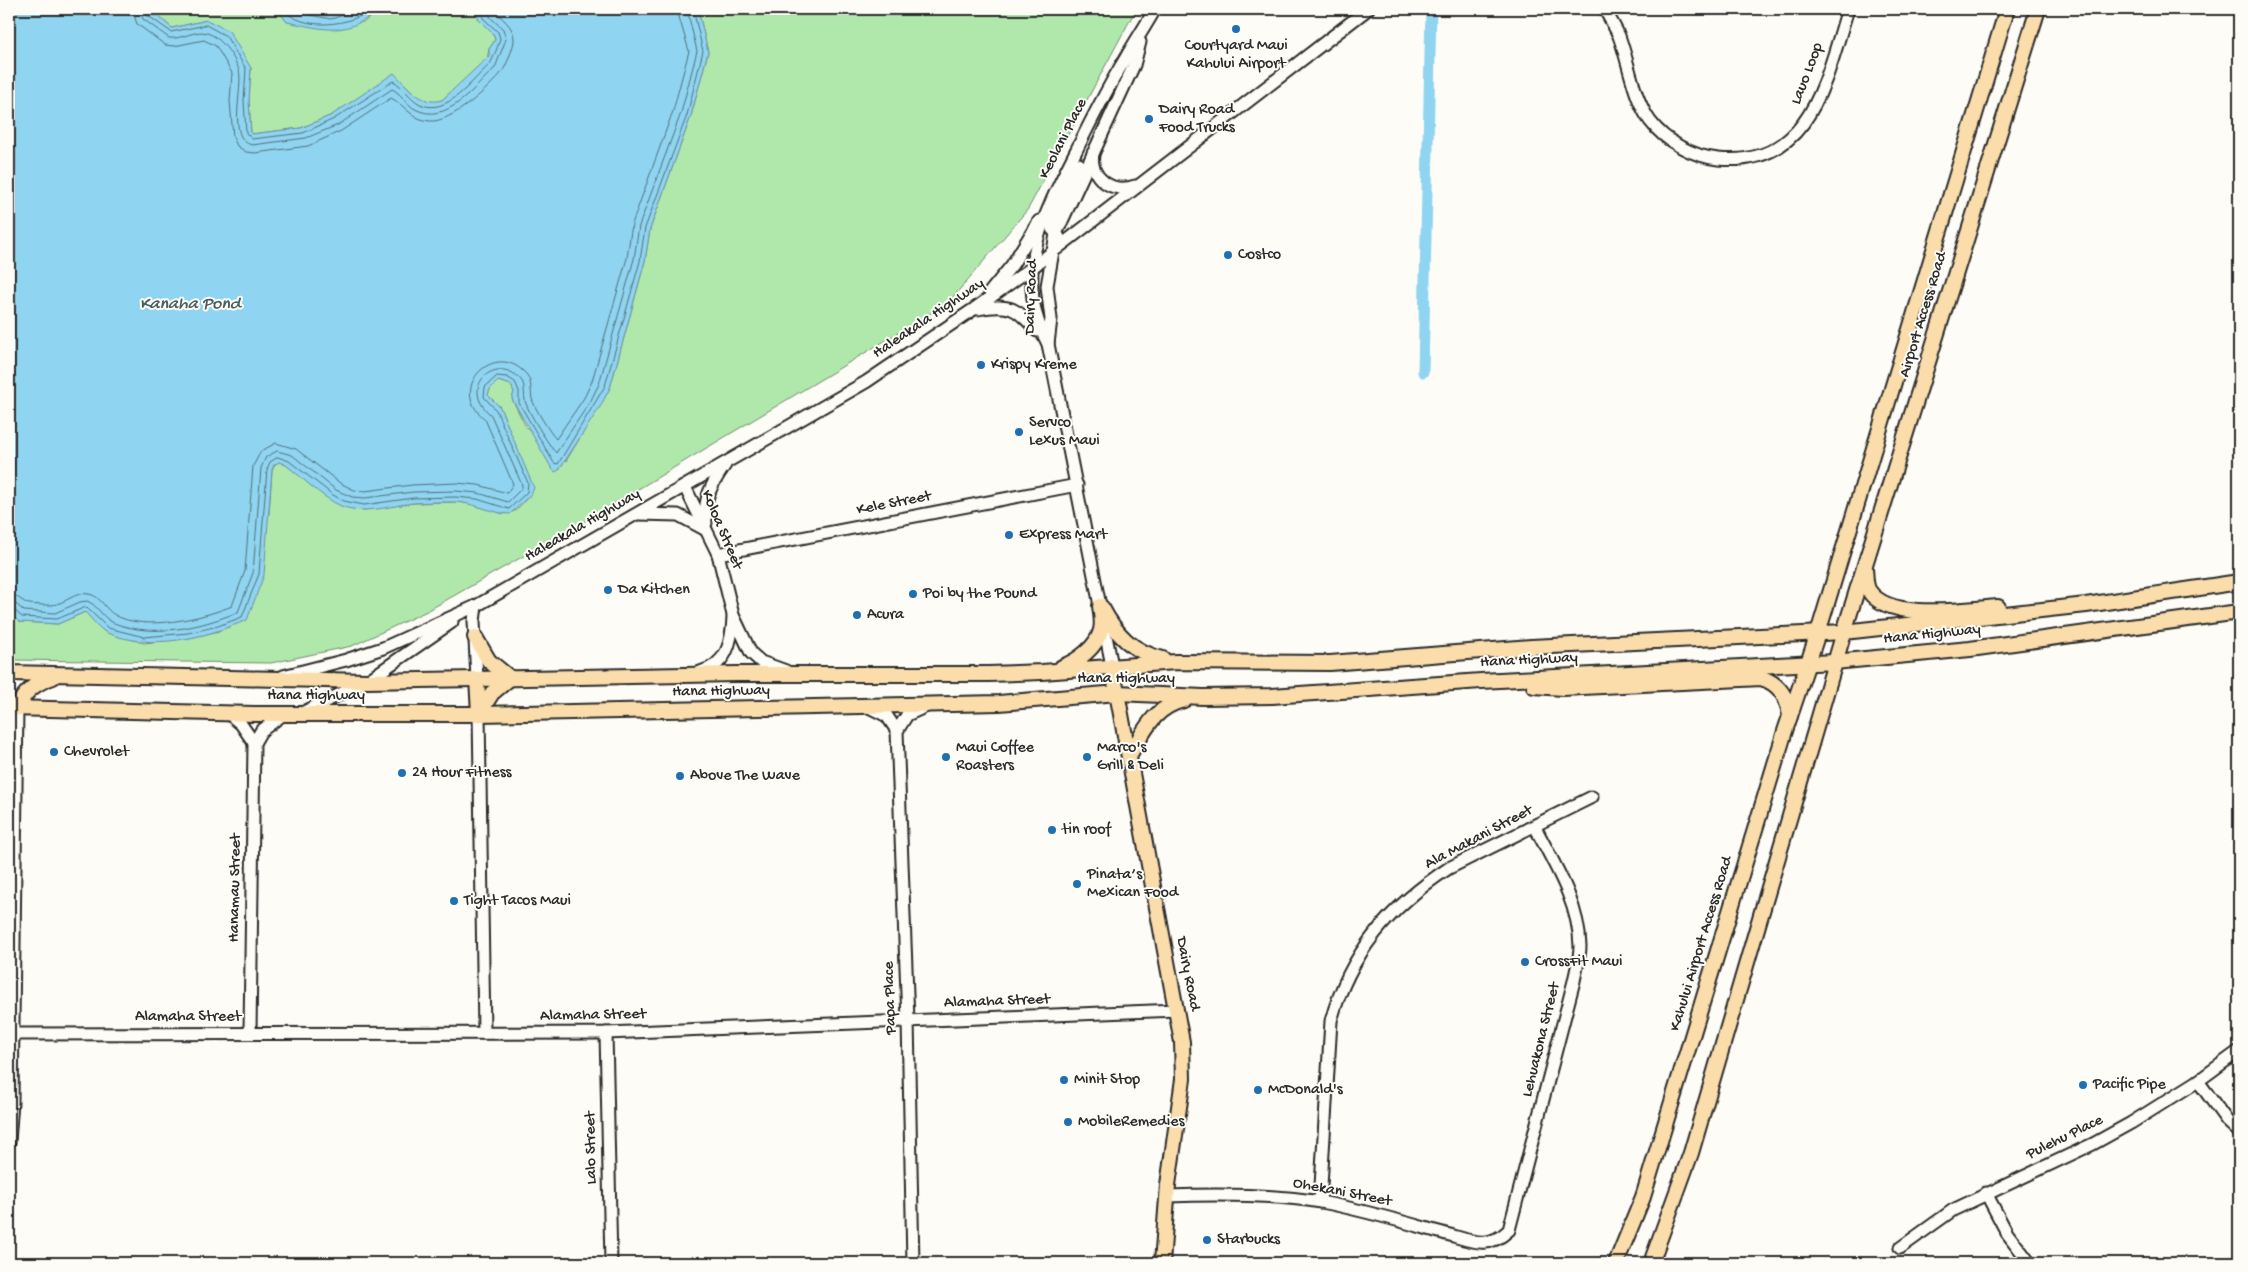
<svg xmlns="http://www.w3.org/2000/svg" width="2248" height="1272" font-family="'Gochi Hand',sans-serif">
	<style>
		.green { fill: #b0e8ab; stroke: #6e8a6b }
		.water { fill: #8fd4f0; stroke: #6790a1 }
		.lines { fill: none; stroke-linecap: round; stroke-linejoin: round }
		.shore { stroke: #536f7a; stroke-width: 1 }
		.canal { stroke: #8fd4f0; stroke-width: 11 }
		.minor-casing { stroke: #2b2b2b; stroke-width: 15 }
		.major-casing { stroke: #2b2b2b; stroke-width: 18 }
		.minor { stroke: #fdfcf7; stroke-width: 11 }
		.major { stroke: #faddab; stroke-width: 14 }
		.poi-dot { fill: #1f6fb2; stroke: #fdfcf7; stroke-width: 2 }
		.labels { text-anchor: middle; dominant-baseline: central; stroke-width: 4; stroke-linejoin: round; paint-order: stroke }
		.poi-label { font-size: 16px; fill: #2b2b2b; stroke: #fdfcf7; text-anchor: start }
		.street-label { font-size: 16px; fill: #2b2b2b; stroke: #fdfcf7 }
		.water-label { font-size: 18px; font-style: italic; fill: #495e66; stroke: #fdfcf7 }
	</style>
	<rect width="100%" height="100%" fill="#fdfcf7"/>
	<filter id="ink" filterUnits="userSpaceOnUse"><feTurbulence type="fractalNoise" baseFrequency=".02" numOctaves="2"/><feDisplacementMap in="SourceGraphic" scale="10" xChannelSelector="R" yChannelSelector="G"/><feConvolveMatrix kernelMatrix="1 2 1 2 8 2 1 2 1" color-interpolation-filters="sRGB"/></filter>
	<g filter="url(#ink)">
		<!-- green -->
		<g class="green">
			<path d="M 150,9 L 277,9 L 287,22 L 364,22 L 380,9 L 479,9 C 478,29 492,25 495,40 L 489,49 L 487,60 L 442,100 L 432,103 L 420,99 L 394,74 L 332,115 L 301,128 L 251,134 L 249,101 L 251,68 L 207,20 L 172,28 Z"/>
			<path d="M 698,9 L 1136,9 L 1028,209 L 948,303 L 580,524 L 427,611 L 352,646 L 271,663 L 9,660 L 9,612 L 19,622 L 58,624 L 85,612 L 105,632 L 144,643 L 189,638 L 219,631 L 269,514 L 272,470 L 274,465 L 279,462 L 286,465 L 330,499 L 351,508 L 364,510 L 414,503 L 455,502 L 476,504 L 503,514 L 515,511 L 531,494 L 506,421 L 500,407 L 488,395 L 490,389 L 498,381 L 511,385 L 514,392 L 512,399 L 526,427 L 566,461 L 610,388 L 645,261 L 650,229 L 691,116 L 708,52 Z"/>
		</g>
		<!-- water -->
		<g class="water">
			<path d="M 9,9 L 150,9 L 172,28 L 207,20 L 229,31 L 251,68 L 249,101 L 251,134 L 301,128 L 332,115 L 394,73 C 408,87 421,106 442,100 L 489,56 L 489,49 L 495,40 L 494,35 L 478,19 L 479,9 L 698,9 L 708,52 L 691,116 L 650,229 L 645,261 L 610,388 L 600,407 L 559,470 L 555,472 L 552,469 L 512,399 L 514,392 L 511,385 L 498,381 L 490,389 L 488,395 L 500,407 L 534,488 L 531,494 L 510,514 C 494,514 475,503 455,502 C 441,502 427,502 413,503 C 390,506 364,515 341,506 C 321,497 304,479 286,465 L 279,462 L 274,465 L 272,470 L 264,575 L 247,620 C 204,638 153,651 107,633 C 99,629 91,618 85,612 L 58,624 L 19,622 L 9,612 Z"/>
			<path d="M 277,9 L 380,9 C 346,37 327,30 287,22 Z"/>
		</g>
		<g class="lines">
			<!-- shore -->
			<g class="shore">
				<path d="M 132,9 L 137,24 L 165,45 L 174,46 L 204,40 L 216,46 L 232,73 L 230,101 L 233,137 L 237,146 L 246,152 L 255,153 L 308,146 L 341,131 L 391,98 C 405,105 412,120 430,121 C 451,123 489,88 502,72 C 506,67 514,46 514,40 C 514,28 506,22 498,14 L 498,9"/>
				<path d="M 139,9 L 143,19 L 169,38 C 181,40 196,29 207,33 C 221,37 234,56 239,70 C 244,87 226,140 252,145 L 306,138 L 338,125 L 392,89 C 401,93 406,104 415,109 C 447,126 474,87 495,68 L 506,39 L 503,29 L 490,17 L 490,9"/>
				<path d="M 145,9 L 147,15 L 171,32 L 206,25 L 226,36 L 246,69 L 244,101 L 246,133 L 252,139 L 303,133 L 334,119 L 393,81 C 403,86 409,98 420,104 C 447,117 472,80 490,64 C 493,59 499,44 500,38 L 498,32 L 483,18 L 484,9"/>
				<path d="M 283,9 C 302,32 351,26 372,9"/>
				<path d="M 291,9 L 294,12 L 331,19 L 362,9"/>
				<path d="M 9,595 C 18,595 22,602 29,604 C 36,605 46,605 52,605 C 65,604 75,591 89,594 C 101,596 105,610 115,615 C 144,632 203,618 232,606 L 245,571 L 253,466 L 261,451 L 276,443 L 296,449 L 340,483 L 354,490 L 365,491 L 412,485 L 456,483 L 478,485 L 507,493 L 513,484 L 485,419 C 447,389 492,342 523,371 C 533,379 530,388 532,399 C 534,407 550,433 556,439 L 584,398 L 592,381 L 627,258 L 632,224 L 673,111 L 689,51 L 679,17 L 679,9"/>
				<path d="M 9,602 L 16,604 L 24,611 L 55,613 L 80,602 L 87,601 C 98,605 103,619 114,623 C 154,638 199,628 238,612 L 253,573 L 261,468 L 266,457 L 277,451 L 292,455 L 336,490 L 352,497 L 365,498 L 413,492 L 456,491 L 478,493 L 508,502 L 522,488 L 522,485 L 491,415 C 459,388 493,356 517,376 C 527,383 523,391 525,400 C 526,409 550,447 556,453 L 590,402 L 599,384 L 634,259 L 639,226 L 681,113 L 697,51 L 687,9"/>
				<path d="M 9,609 L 13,609 L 22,617 L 57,619 L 86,607 L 108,628 L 144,637 L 188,633 L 218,626 L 242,617 L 259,574 L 267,469 L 270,462 L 278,457 L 289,461 L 333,495 L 344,501 L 364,505 L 413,498 L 455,497 L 477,499 L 509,509 L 527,492 L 528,483 L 496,410 L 484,397 L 485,387 L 497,376 L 507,377 L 515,382 L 519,391 L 519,403 L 554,463 L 558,464 L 605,386 L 640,261 L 645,228 L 687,115 L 703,51 L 693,9"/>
			</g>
			<!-- canal -->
			<path class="canal" d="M 1423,372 L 1431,9"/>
			<!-- minor casing -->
			<g class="minor-casing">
				<g id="minor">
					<path d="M 1605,9 C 1609,18 1615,27 1619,36 C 1629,63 1633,97 1650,121 C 1666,142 1692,156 1718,159 C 1812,168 1826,77 1848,9"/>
					<path d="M 1093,153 C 1089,178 1112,194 1135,186"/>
					<path d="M 1059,237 L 1052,229 L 1052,222 L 1079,164"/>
					<path d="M 990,292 L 1012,265 L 1039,221"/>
					<path d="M 978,309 C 1010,303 1017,308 1037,331"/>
					<path d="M 1048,344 L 1051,319 L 1047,286 L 1056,234 L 1134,65 L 1140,42"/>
					<path d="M 685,487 L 718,554 L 733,615 L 751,653 L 761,662 L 786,671"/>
					<path d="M 639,514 L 678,515 L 706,530"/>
					<path d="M 706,523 C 703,499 711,485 725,465"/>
					<path d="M 718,554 L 1077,485"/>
					<path d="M 476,606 L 474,621 L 477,679"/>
					<path d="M 1112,666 L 1048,344 C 1011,275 1044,214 1076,151 C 1091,121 1106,90 1124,61 C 1134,43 1145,27 1155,9"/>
					<path d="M 700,672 C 727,665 732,642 733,617"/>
					<path d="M 283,676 L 346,660 L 383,648 L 476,606 L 866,382 L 974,309 L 1033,267 L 1368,9"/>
					<path d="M 869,707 L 887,716 L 897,731"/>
					<path d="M 304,712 L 367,681 L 452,622"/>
					<path d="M 228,713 L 241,724 L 254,743"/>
					<path d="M 479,714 L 484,1033"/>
					<path d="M 250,1032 L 254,743 L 261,731 L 285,713"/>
					<path d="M 606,1033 L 611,1263"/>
					<path d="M 9,1034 L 606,1033 L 1177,1010"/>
					<path d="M 2198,1081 L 2227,1121 L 2239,1132"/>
					<path d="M 9,1142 L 12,1102 L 17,708"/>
					<path d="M 1986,1193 L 2007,1233 L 2030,1263"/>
					<path d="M 1168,1196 C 1218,1194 1271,1194 1321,1202 C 1364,1210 1407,1223 1450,1235 C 1474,1242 1489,1249 1509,1230 L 1574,981 C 1576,970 1580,958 1580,946 C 1579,903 1554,864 1535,827"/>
					<path d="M 1320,1202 L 1331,1021 C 1350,952 1391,906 1449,868 L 1592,797"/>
					<path d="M 1900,1248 L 1953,1210 L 2093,1144 L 2131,1123 L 2198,1081 L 2239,1051"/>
					<path d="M 913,1263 L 908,1020 L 897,731 L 907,715 L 927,706"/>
				</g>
			</g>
			<!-- major casing -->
			<g class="major-casing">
				<g id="major">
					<path d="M 1865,569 C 1866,576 1865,585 1869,591 C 1889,622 1967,609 1998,607"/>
					<path d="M 1102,608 C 1116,635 1133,652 1163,659"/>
					<path d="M 475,637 L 489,661 L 510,678"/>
					<path d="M 1112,666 L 1182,1042 L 1183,1079 L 1168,1185 L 1162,1263"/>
					<path d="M 1062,667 C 1078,661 1097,647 1101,630 C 1103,623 1101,613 1100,606"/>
					<path d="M 9,673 L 367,681 L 736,674 L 989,674 L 1042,672 L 1176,662 L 1330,663 L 1531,647 L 1844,632 L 2086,605 L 2239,582"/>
					<path d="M 477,679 L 479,713"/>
					<path d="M 1534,686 L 1563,688 L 1761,678 C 1779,683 1788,698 1790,716"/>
					<path d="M 9,708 L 255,714 L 479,714 L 999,703 L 1118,693 L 1203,697 L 1272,696 L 1481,681 L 1834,662 L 1970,649 L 2239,612"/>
					<path d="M 17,708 C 25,691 35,683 53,677"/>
					<path d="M 479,714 L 492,693 L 510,678"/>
					<path d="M 1130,754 C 1145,730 1154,707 1184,700"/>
					<path d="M 1616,1263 L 1643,1197 L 1785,731 L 1818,633 L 2007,9"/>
					<path d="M 1651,1263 L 1691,1153 L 1844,632 L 2038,9"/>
				</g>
			</g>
			<!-- minor -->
			<use href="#minor" class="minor"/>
			<!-- major -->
			<use href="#major" class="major"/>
		</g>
	</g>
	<!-- markers -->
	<g class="poi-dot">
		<circle cx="1236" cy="29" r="5"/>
		<circle cx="1149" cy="119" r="5"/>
		<circle cx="1228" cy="255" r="5"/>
		<circle cx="981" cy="365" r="5"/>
		<circle cx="1019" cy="432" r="5"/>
		<circle cx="1009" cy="535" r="5"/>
		<circle cx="608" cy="590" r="5"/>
		<circle cx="913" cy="594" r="5"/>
		<circle cx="857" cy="615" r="5"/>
		<circle cx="54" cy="752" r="5"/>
		<circle cx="946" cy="757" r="5"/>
		<circle cx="1087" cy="757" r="5"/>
		<circle cx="402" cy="773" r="5"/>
		<circle cx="680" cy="776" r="5"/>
		<circle cx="1052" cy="830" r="5"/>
		<circle cx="1077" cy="884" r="5"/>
		<circle cx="454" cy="901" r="5"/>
		<circle cx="1525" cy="962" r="5"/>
		<circle cx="1064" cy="1080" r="5"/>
		<circle cx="2083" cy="1085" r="5"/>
		<circle cx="1258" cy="1090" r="5"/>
		<circle cx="1068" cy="1122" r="5"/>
		<circle cx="1207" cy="1240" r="5"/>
	</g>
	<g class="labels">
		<!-- poi labels -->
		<g class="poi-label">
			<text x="1236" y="46" text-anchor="middle">Courtyard Maui<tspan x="1236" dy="18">Kahului Airport</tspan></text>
			<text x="1159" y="110">Dairy Road<tspan x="1159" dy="18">Food Trucks</tspan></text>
			<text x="1238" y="255">Costco</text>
			<text x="991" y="365">Krispy Kreme</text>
			<text x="1029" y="423">Servco<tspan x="1029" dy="18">Lexus Maui</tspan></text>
			<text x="1019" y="535">Express Mart</text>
			<text x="618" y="590">Da Kitchen</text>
			<text x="923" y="594">Poi by the Pound</text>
			<text x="867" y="615">Acura</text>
			<text x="956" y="748">Maui Coffee<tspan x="956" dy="18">Roasters</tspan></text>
			<text x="1097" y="748">Marco's<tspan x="1097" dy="18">Grill &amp; Deli</tspan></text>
			<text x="64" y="752">Chevrolet</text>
			<text x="412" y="773">24 Hour Fitness</text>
			<text x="690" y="776">Above The Wave</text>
			<text x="1062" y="830">tin roof</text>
			<text x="1087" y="875">Pinata’s<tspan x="1087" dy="18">Mexican Food</tspan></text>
			<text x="464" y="901">Tight Tacos Maui</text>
			<text x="1535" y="962">CrossFit Maui</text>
			<text x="1074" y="1080">Minit Stop</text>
			<text x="2093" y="1085">Pacific Pipe</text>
			<text x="1268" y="1090">McDonald's</text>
			<text x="1078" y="1122">MobileRemedies</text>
			<text x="1217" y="1240">Starbucks</text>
		</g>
		<!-- street labels -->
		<g class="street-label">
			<text transform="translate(1808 74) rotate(-69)">Lauo Loop</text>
			<text transform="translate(1064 139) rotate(-63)">Keolani Place</text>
			<text transform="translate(1032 297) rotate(-88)">Dairy Road</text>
			<text transform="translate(1924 315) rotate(-73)">Airport Access Road</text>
			<text transform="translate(929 319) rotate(-34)">Haleakala Highway</text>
			<text transform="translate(894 504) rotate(-11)">Kele Street</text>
			<text transform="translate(583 526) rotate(-30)">Haleakala Highway</text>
			<text transform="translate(721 530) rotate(67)">Koloa Street</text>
			<text transform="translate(1932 635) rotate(-6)">Hana Highway</text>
			<text transform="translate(1529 661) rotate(-3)">Hana Highway</text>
			<text x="1126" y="679">Hana Highway</text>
			<text transform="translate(721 692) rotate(-1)">Hana Highway</text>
			<text x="316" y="696">Hana Highway</text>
			<text transform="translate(1479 838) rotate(-28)">Ala Makani Street</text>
			<text transform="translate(236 888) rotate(-89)">Hanamau Street</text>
			<text transform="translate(1702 944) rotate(-73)">Kahului Airport Access Road</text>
			<text transform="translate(1187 974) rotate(79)">Dairy Road</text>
			<text transform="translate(891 998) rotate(-92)">Papa Place</text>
			<text transform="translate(997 1002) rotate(-2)">Alamaha Street</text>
			<text transform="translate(593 1016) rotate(-1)">Alamaha Street</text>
			<text x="188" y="1017">Alamaha Street</text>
			<text transform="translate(1542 1040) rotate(-76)">Lehuakona Street</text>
			<text transform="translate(2065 1138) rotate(-26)">Pulehu Place</text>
			<text transform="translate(592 1148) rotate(-91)">Lalo Street</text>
			<text transform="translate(1342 1193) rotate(11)">Ohekani Street</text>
		</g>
		<!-- water labels -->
		<g class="water-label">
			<text x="190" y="304">Kanaha Pond</text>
		</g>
	</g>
	<!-- margin -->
	<rect width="2248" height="1272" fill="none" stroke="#fdfcf7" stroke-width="30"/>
	<rect x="15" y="15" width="2218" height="1242" fill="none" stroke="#2b2b2b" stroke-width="2" filter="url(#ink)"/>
</svg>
